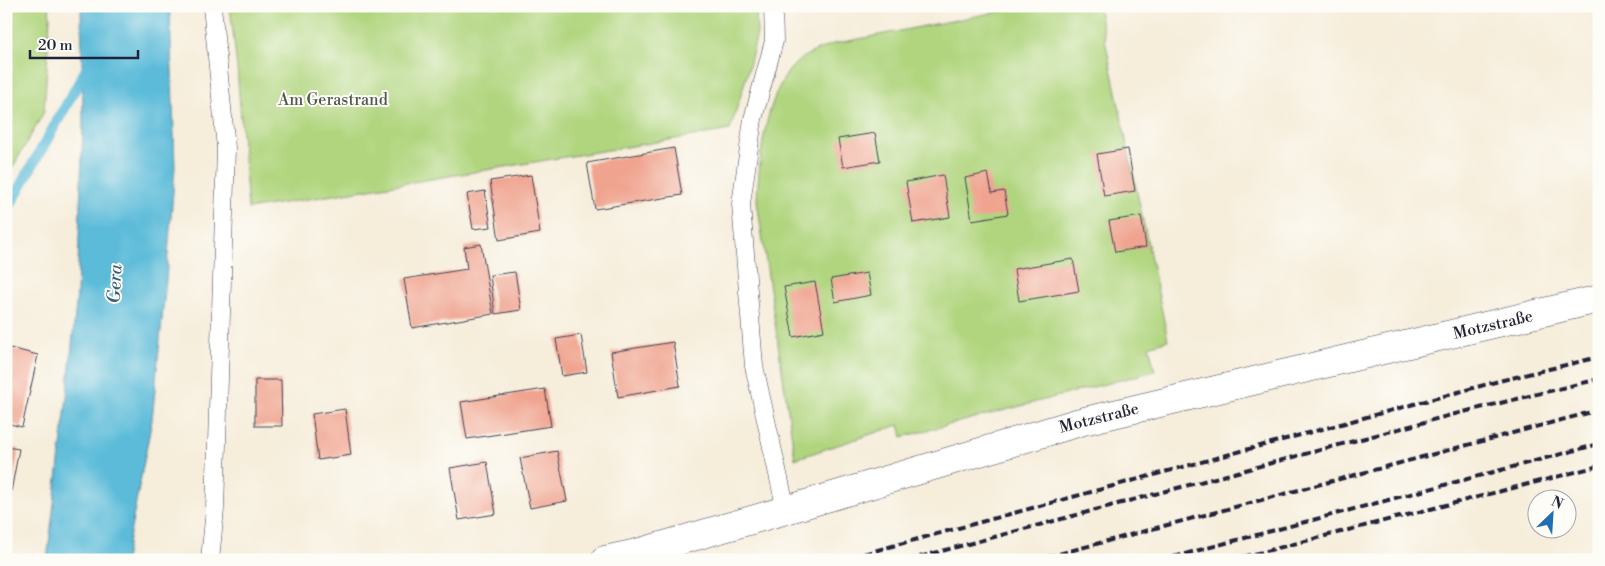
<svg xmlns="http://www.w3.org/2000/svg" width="1605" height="566" font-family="'Libre Bodoni',serif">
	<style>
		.green { fill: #b0d57e; stroke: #697c5c }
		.water { fill: #5bbbd9; stroke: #3e6e8a }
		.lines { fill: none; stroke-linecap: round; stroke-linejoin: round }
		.stream { stroke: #5bbbd9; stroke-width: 11 }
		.building { fill: #f0a490 }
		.service-casing { stroke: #424053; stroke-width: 19 }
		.tertiary-casing { stroke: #424053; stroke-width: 29 }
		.service { stroke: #fff; stroke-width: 18 }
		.tertiary { stroke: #fff; stroke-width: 28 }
		.rail { stroke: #22223b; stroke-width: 4; stroke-dasharray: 8 4; stroke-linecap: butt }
		.labels { text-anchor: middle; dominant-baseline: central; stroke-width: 4; stroke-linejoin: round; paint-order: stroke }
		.park-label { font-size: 16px; fill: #4d584f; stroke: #fdfcf7 }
		.street-label { font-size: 16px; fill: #22223b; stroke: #fdfcf7 }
		.water-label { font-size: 18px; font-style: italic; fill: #395f7a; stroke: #fdfcf7 }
	</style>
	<rect width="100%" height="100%" fill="#fdfcf7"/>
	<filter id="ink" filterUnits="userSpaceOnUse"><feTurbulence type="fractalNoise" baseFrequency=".02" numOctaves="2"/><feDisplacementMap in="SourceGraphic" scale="10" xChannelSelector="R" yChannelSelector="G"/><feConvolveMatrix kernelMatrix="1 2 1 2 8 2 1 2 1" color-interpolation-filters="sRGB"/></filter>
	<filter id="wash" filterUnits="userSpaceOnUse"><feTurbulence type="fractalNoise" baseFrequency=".0096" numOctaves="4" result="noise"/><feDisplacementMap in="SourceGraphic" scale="20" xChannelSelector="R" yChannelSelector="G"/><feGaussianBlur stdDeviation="1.12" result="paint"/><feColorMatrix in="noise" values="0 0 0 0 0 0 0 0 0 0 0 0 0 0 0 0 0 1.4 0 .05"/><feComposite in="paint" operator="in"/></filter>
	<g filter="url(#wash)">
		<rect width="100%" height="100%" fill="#f6edda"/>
		<!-- green -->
		<g class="green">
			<path d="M 6,6 L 49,6 L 50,18 L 44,112 L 6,179 Z"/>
			<path d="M 230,6 L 756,6 L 757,33 L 747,75 L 730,130 L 248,209 L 237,68 Z"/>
			<path d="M 1027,6 L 1098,6 L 1168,340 L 1149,346 L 1155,371 L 902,437 L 899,425 L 795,459 L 757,201 C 759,160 765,90 798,61 C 808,53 821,49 833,44 Z"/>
		</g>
		<!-- water -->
		<path class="water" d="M 81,6 L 170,6 L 170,9 L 175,167 L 166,280 L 152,420 L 125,560 L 47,560 L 67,397 L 77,293 L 83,125 Z"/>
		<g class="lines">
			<!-- stream -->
			<path class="stream" d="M 6,212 L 90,63"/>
		</g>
		<g id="blocks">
			<!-- building -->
			<g class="building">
				<path d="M 875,133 L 880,161 L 843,167 L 838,139 Z"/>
				<path d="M 674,148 L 682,195 L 595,209 L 587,163 Z"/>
				<path d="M 1128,149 L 1135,191 L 1104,196 L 1097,154 Z"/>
				<path d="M 988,173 L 992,193 L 1004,191 L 1008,214 L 972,220 L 965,178 Z"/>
				<path d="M 531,175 L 540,233 L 499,240 L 490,181 Z"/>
				<path d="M 943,175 L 950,217 L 913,223 L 906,182 Z"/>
				<path d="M 485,191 L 491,227 L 473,229 L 467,194 Z"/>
				<path d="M 1141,216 L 1146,247 L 1115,252 L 1109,221 Z"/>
				<path d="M 481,244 L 493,314 L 412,328 L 404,279 L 467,269 L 464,247 Z"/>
				<path d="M 1073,259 L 1079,291 L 1019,301 L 1014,269 Z"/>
				<path d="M 515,272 L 521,310 L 495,314 L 490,275 Z"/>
				<path d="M 867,273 L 871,295 L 835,302 L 831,279 Z"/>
				<path d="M 815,282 L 824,331 L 793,337 L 784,287 Z"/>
				<path d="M 581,335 L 587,372 L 562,376 L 556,339 Z"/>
				<path d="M 673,342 L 680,386 L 618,397 L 611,352 Z"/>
				<path d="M 6,347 L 38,355 L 22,427 L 6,423 Z"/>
				<path d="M 255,380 L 281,380 L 282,426 L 255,426 Z"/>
				<path d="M 545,389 L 551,426 L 467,439 L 461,402 Z"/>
				<path d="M 345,409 L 351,455 L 318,460 L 312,414 Z"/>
				<path d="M 6,447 L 19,449 L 7,513 L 6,513 Z"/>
				<path d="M 557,451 L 567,501 L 530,508 L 520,458 Z"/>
				<path d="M 487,462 L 496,514 L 459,520 L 450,468 Z"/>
			</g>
		</g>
	</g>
	<g filter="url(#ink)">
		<use href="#blocks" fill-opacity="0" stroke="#424053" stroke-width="1"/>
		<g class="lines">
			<!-- service casing -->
			<g class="service-casing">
				<g id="service">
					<path d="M 773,6 L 774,41 L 753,119 L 741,204 L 754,366 L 786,510"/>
					<path d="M 210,560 L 215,509 L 226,148 L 212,6"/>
				</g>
			</g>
			<!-- tertiary casing -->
			<g class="tertiary-casing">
				<path id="tertiary" d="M 605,560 L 637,553 L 786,510 L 1080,422 L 1599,299"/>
			</g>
			<!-- service -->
			<use href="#service" class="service"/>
			<!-- tertiary -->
			<use href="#tertiary" class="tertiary"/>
			<!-- rail -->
			<g class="rail">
				<path d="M 841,560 L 1499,381 L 1599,357"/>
				<path d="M 908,560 L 1451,415 L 1599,379"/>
				<path d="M 1036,560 L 1599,410"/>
				<path d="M 1162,560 L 1599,444"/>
				<path d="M 1231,560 L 1599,466"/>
			</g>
		</g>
	</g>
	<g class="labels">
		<!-- park labels -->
		<g class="park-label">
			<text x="333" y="100">Am Gerastrand</text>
		</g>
		<!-- street labels -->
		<g class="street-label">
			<text transform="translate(1493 325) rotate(-13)">Motzstraße</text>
			<text transform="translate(1099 418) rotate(-14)">Motzstraße</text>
		</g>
		<!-- water labels -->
		<g class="water-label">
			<text transform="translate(115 284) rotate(-87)">Gera</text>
		</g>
	</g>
	<!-- margin -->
	<rect width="1605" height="566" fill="none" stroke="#fdfcf7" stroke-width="25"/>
	<!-- north arrow -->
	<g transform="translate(1552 514) rotate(25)"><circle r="24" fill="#fdfcf7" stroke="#a5a5ac"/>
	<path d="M0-4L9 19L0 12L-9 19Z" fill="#1f6fb2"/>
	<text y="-8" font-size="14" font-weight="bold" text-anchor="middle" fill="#22223b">N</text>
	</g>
	<!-- scale -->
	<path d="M30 50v8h108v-8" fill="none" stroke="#22223b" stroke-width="2.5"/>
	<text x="38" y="50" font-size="15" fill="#22223b" stroke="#fdfcf7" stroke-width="4" paint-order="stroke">20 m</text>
</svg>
